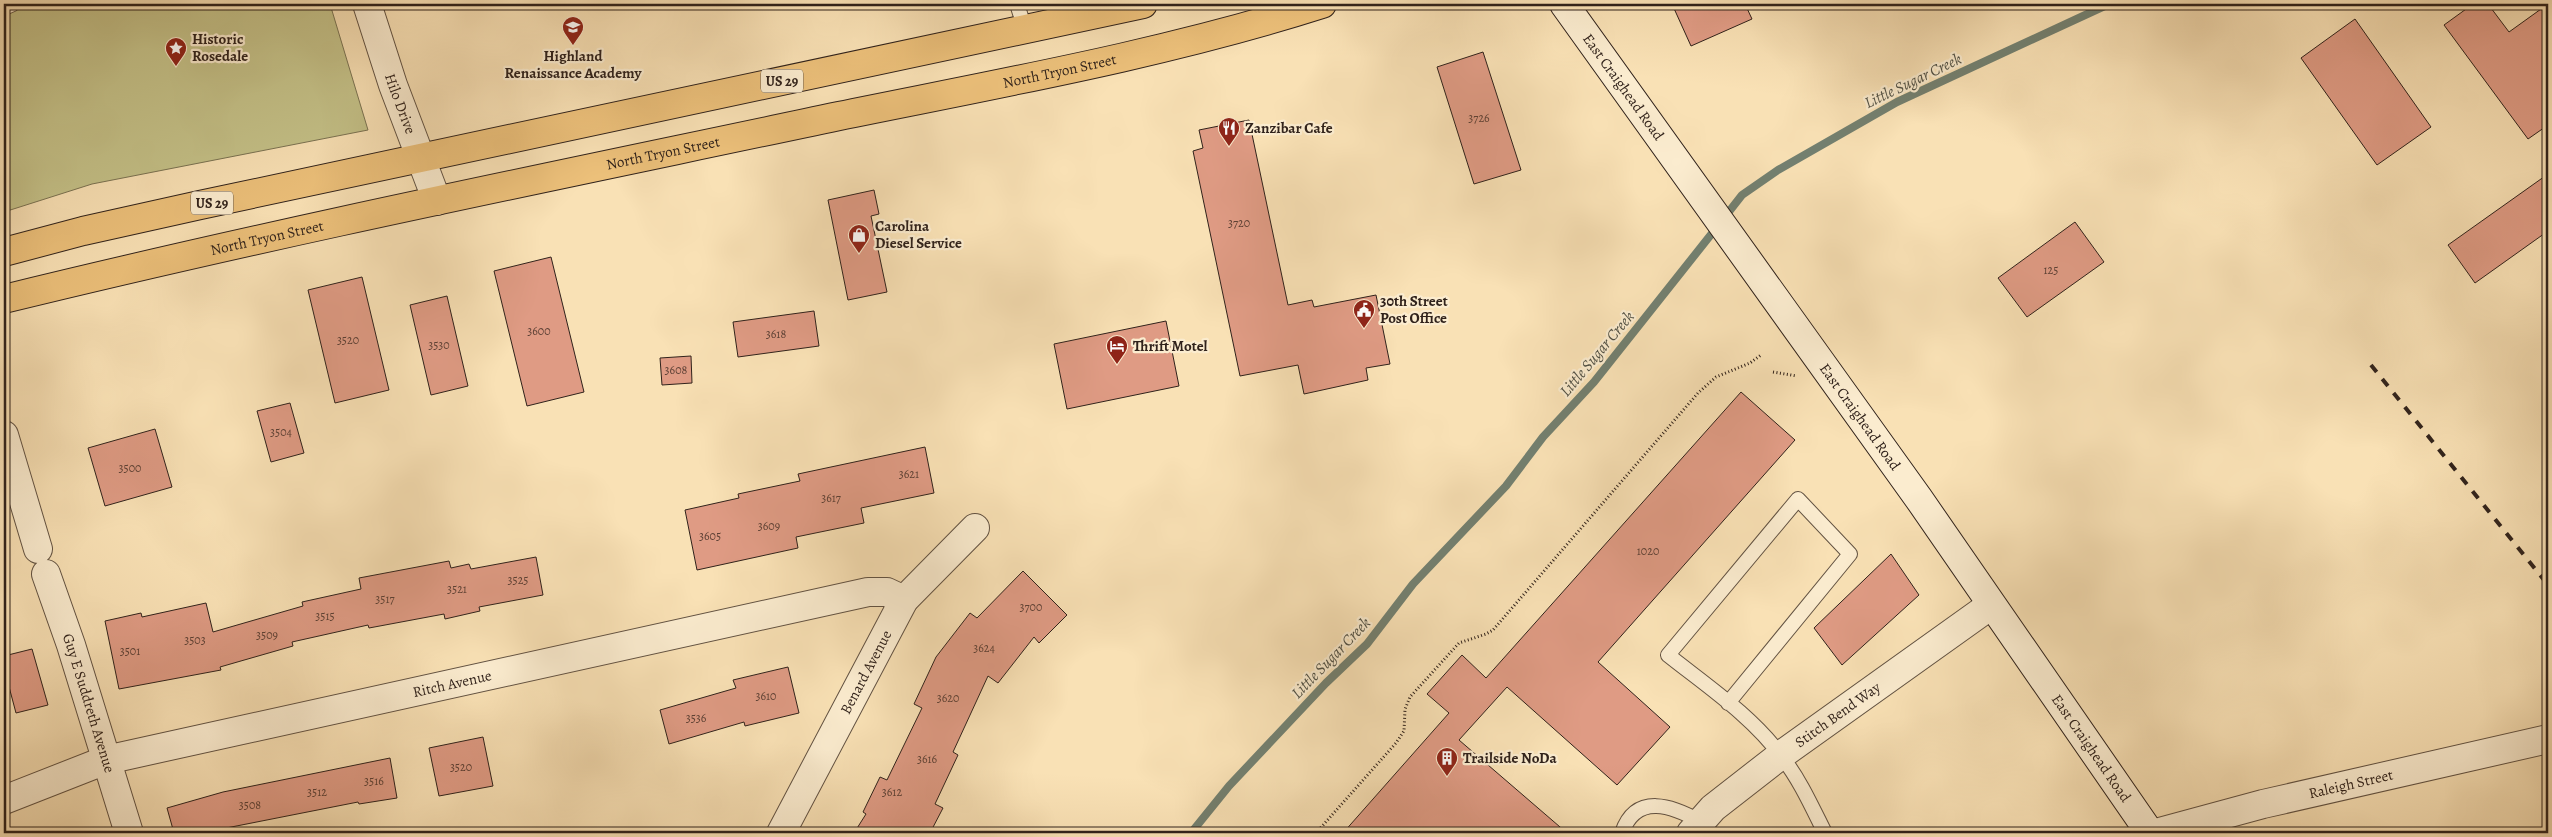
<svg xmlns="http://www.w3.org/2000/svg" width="2552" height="837" font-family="Alegreya,serif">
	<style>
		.green { fill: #c4c188; stroke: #7a7252 }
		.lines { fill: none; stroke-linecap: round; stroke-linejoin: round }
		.stream { stroke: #738070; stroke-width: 8 }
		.building { fill: #df9b84; stroke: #30221b }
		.lane-casing { stroke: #625242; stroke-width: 16 }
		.street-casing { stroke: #625242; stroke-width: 30 }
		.secondary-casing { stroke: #30221b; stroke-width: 30 }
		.primary-casing { stroke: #30221b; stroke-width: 30 }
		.path { stroke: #30221b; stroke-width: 3; stroke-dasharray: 1 2.5; stroke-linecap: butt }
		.lane { stroke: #fbeccf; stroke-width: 14 }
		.street { stroke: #fbeccf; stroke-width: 28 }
		.secondary { stroke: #fbeccf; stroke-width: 28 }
		.primary { stroke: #ecc07a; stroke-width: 28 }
		.rail { stroke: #30221b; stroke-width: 4; stroke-dasharray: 9 9; stroke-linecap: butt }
		.labels { text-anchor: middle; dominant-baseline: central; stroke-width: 4.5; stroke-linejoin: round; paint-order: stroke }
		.number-label { font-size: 12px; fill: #5c4035 }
		.shield { fill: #fbeccf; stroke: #6d5f51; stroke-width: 1 }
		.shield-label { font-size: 14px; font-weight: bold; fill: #30221b }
		.poi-label { font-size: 15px; font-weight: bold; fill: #30221b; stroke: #fbeccf; text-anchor: start }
		.street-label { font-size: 15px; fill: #30221b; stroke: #fbeccf }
		.water-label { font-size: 16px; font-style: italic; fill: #515145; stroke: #fbeccf }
	</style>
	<rect width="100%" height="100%" fill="#f9e1b5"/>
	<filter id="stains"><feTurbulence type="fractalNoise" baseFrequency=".004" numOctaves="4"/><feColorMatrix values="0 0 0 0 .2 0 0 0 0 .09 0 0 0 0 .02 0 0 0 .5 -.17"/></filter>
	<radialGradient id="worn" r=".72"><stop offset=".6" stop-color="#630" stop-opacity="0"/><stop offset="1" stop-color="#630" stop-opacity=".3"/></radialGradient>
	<!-- green -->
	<path class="green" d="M 4,4 L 330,4 L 368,130 L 92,184 L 4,212 Z"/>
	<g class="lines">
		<!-- stream -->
		<g class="stream">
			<path d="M 1724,218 L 1742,195 L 1778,170 L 1897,102 L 2109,4"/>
			<path d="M 1191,833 L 1229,786 L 1326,683 L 1367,644 L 1413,584 L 1506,486 L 1543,437 L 1594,382 L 1717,227"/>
		</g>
	</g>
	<!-- building -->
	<g class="building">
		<path d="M 1672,4 L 1745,4 L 1752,19 L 1691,46 Z"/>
		<path d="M 2473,4 L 2488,4 L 2509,32 L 2548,4 L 2548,125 L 2528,139 L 2444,25 Z"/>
		<path d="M 2355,19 L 2431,127 L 2377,165 L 2301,58 Z"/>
		<path d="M 1483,52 L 1521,170 L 1474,184 L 1437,67 Z"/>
		<path d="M 1249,120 L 1288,305 L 1312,300 L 1314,307 L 1376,295 L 1390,364 L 1366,368 L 1368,380 L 1304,394 L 1298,365 L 1240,376 L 1193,151 L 1203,148 L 1199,130 Z"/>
		<path d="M 2548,174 L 2548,231 L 2475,283 L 2448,245 Z"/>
		<path d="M 874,190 L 879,214 L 871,216 L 887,292 L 848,300 L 828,200 Z"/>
		<path d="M 2075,222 L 2104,262 L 2027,317 L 1998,278 Z"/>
		<path d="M 551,257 L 584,392 L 527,406 L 494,271 Z"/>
		<path d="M 362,277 L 389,390 L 335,403 L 308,290 Z"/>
		<path d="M 447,296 L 468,386 L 431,395 L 410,305 Z"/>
		<path d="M 814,311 L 819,346 L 738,357 L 733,322 Z"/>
		<path d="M 1166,321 L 1179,386 L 1067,409 L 1054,344 Z"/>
		<path d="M 691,356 L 692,383 L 662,385 L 660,358 Z"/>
		<path d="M 1741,392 L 1795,440 L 1598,662 L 1670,727 L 1617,785 L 1507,687 L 1459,740 L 1567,833 L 1343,833 L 1449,713 L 1427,694 L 1462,655 L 1486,678 Z"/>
		<path d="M 290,403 L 304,453 L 271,462 L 257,411 Z"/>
		<path d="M 155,429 L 172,487 L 105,506 L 88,448 Z"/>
		<path d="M 925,447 L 934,493 L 861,508 L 864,523 L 796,537 L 798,548 L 697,570 L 685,510 L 739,498 L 738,494 L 800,481 L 798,474 Z"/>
		<path d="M 1891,554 L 1919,595 L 1842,665 L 1814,628 Z"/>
		<path d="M 536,557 L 543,595 L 479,607 L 480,611 L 445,619 L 444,614 L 369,628 L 368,625 L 292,642 L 293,646 L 220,667 L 221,670 L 119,689 L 105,621 L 141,613 L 142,617 L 206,603 L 213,632 L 303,606 L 302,602 L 361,589 L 359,578 L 449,561 L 451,568 L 469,564 L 471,569 Z"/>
		<path d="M 1023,571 L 1067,615 L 1039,643 L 1034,637 L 998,683 L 988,676 L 953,752 L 958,755 L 935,804 L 943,808 L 930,833 L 854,833 L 866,814 L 863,812 L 880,777 L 887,780 L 922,708 L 914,704 L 936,657 L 970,613 L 977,618 Z"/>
		<path d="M 32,649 L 48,705 L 16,713 L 4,668 L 4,656 Z"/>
		<path d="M 788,667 L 799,713 L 745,726 L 744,722 L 669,744 L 660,710 L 736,688 L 733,680 Z"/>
		<path d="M 483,737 L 493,786 L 439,796 L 429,748 Z"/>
		<path d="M 390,758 L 397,798 L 359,804 L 358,802 L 201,833 L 174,833 L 167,808 L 223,792 Z"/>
	</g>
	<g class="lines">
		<!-- lane casing -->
		<g class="lane-casing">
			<g id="lane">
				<path d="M 1017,4 L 1025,29"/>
				<path d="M 4,8 L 13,4"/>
				<path d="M 1728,703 L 1850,554 L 1798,499 L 1668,655 C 1707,686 1752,716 1782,757 C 1800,780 1812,807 1825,833"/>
				<path d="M 1622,833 C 1636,792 1673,806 1701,822"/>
			</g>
		</g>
		<!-- street casing -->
		<g class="street-casing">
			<g id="street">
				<path id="s1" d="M 367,4 L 393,85 L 437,201"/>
				<path d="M 4,435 L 38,549"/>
				<path id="s2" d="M 46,574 L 71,645 L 129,833"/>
				<path id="s3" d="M 4,800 L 106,760 L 868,592 L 887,592 L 904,600"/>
				<path id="s4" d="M 781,833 L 904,600 L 975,528"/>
				<path id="s5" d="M 1691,833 L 1713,808 L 1781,755 L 1991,605"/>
				<path id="s6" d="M 2156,833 L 2263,804 L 2548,739"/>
			</g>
		</g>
		<!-- secondary casing -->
		<g class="secondary-casing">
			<g id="secondary">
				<path id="s7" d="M 1564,4 L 1919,499 L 2150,833"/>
			</g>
		</g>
		<!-- primary casing -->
		<g class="primary-casing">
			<g id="primary">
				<path d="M 4,252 L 83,231 L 200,205 L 1143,4"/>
				<path id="s8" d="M 4,299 C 281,231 560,175 839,116 C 1001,83 1165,54 1322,4"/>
			</g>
		</g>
		<!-- path -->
		<g class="path">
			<path d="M 1773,372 L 1797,376"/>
			<path d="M 1316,833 L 1396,743 L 1404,731 L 1405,709 L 1410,697 L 1459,643 L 1486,634 L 1493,630 L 1698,393 L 1716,377 L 1750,363 L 1761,355"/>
		</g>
		<!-- lane -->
		<use href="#lane" class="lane"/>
		<!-- street -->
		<use href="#street" class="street"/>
		<!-- secondary -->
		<use href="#secondary" class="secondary"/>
		<!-- primary -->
		<use href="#primary" class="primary"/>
		<!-- rail -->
		<path class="rail" d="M 2371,365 L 2548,585"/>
	</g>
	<!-- icons -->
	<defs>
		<g id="school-pin" transform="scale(1.125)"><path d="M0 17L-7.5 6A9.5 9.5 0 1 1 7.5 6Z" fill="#8f2418" stroke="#fbeccf"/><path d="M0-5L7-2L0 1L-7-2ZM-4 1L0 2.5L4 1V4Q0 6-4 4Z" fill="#fff"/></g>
		<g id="sight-pin" transform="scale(1.125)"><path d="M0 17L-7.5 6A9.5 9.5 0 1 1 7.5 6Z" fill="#8f2418" stroke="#fbeccf"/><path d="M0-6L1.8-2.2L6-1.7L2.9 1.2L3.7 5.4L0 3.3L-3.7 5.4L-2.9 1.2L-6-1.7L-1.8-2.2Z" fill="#fff"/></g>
		<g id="restaurant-pin" transform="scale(1.125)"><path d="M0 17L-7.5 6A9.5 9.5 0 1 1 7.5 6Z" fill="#8f2418" stroke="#fbeccf"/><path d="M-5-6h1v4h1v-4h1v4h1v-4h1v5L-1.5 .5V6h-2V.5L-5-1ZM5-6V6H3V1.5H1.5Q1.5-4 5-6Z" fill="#fff"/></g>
		<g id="shop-pin" transform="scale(1.125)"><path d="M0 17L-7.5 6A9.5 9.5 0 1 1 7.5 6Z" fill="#8f2418" stroke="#fbeccf"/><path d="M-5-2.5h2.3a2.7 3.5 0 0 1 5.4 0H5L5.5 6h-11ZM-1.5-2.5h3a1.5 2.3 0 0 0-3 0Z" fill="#fff"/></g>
		<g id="civic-pin" transform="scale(1.125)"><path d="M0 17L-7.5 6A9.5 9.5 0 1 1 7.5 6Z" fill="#8f2418" stroke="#fbeccf"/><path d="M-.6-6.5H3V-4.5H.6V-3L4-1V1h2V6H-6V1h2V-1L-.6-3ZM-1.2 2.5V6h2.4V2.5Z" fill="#fff"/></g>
		<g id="hotel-pin" transform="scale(1.125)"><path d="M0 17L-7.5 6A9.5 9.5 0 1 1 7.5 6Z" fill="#8f2418" stroke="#fbeccf"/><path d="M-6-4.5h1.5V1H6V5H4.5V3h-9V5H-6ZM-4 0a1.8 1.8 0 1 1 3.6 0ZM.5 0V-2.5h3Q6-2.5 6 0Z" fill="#fff"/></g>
		<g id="building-pin" transform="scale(1.125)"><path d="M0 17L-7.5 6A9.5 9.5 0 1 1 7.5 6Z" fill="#8f2418" stroke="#fbeccf"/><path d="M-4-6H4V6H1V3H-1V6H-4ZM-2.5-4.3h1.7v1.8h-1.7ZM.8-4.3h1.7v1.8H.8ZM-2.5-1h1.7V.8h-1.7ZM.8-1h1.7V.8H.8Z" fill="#fff"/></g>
	</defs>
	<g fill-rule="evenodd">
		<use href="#school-pin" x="573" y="27"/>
		<use href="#sight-pin" x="176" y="48"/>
		<use href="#restaurant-pin" x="1229" y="128"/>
		<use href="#shop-pin" x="859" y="235"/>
		<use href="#civic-pin" x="1364" y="310"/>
		<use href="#hotel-pin" x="1117" y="346"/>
		<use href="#building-pin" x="1447" y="758"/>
	</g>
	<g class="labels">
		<!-- number labels -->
		<g class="number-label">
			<text x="1479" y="118">3726</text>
			<text x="1239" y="223">3720</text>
			<text x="2051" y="270">125</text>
			<text x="539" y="331">3600</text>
			<text x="776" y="334">3618</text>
			<text x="348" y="340">3520</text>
			<text x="439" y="345">3530</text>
			<text x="676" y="370">3608</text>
			<text x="281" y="432">3504</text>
			<text x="130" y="468">3500</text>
			<text x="909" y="474">3621</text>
			<text x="831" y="498">3617</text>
			<text x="769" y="526">3609</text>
			<text x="710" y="536">3605</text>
			<text x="1648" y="551">1020</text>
			<text x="518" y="580">3525</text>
			<text x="457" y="589">3521</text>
			<text x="385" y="599">3517</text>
			<text x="1031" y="607">3700</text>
			<text x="325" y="616">3515</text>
			<text x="267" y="635">3509</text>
			<text x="195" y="640">3503</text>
			<text x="984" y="648">3624</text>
			<text x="130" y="651">3501</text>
			<text x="766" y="696">3610</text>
			<text x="948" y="698">3620</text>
			<text x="696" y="718">3536</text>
			<text x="927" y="759">3616</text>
			<text x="461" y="767">3520</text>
			<text x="374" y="781">3516</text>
			<text x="317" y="792">3512</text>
			<text x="892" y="792">3612</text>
			<text x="250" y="805">3508</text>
		</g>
		<!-- shield labels -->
		<g class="shield">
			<rect x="761" y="69.5" width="42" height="23" rx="4"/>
			<rect x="191" y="191.5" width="42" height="23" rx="4"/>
		</g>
		<g class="shield-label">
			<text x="782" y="81">US 29</text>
			<text x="212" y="203">US 29</text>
		</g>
		<!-- poi labels -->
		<g class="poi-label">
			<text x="192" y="39">Historic<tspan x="192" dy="17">Rosedale</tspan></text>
			<text x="573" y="56" text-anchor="middle">Highland<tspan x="573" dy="17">Renaissance Academy</tspan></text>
			<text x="1245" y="128">Zanzibar Cafe</text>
			<text x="875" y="226">Carolina<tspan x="875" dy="17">Diesel Service</tspan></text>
			<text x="1380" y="301">30th Street<tspan x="1380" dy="17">Post Office</tspan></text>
			<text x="1133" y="346">Thrift Motel</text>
			<text x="1463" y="758">Trailside NoDa</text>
		</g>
		<!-- street labels -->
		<g class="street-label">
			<text stroke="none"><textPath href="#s8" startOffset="1080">North Tryon Street</textPath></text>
			<text stroke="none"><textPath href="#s7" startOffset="102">East Craighead Road</textPath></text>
			<text stroke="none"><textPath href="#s1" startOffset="105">Hilo Drive</textPath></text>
			<text stroke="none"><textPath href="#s8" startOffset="675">North Tryon Street</textPath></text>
			<text stroke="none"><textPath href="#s8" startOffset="270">North Tryon Street</textPath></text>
			<text stroke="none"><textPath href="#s7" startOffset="508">East Craighead Road</textPath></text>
			<text stroke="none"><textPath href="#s4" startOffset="182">Benard Avenue</textPath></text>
			<text stroke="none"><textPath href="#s3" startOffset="464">Ritch Avenue</textPath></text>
			<text stroke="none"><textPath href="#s2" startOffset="136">Guy E Suddreth Avenue</textPath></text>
			<text stroke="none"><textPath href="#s5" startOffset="189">Stitch Bend Way</textPath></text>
			<text stroke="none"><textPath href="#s7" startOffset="912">East Craighead Road</textPath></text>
			<text stroke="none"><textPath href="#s6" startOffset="201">Raleigh Street</textPath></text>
		</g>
		<!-- water labels -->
		<g class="water-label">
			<text transform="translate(1913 81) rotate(-26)">Little Sugar Creek</text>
			<text transform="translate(1597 354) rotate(-50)">Little Sugar Creek</text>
			<text transform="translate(1331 658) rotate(-46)">Little Sugar Creek</text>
		</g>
	</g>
	<!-- margin -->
	<rect width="2552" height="837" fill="none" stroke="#f9e1b5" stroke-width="20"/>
	<rect x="5" y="5" width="2542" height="827" fill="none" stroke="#30221b" stroke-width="2.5"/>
	<rect x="10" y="10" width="2532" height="817" fill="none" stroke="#30221b"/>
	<rect width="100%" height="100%" filter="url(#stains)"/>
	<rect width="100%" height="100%" fill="url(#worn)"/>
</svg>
